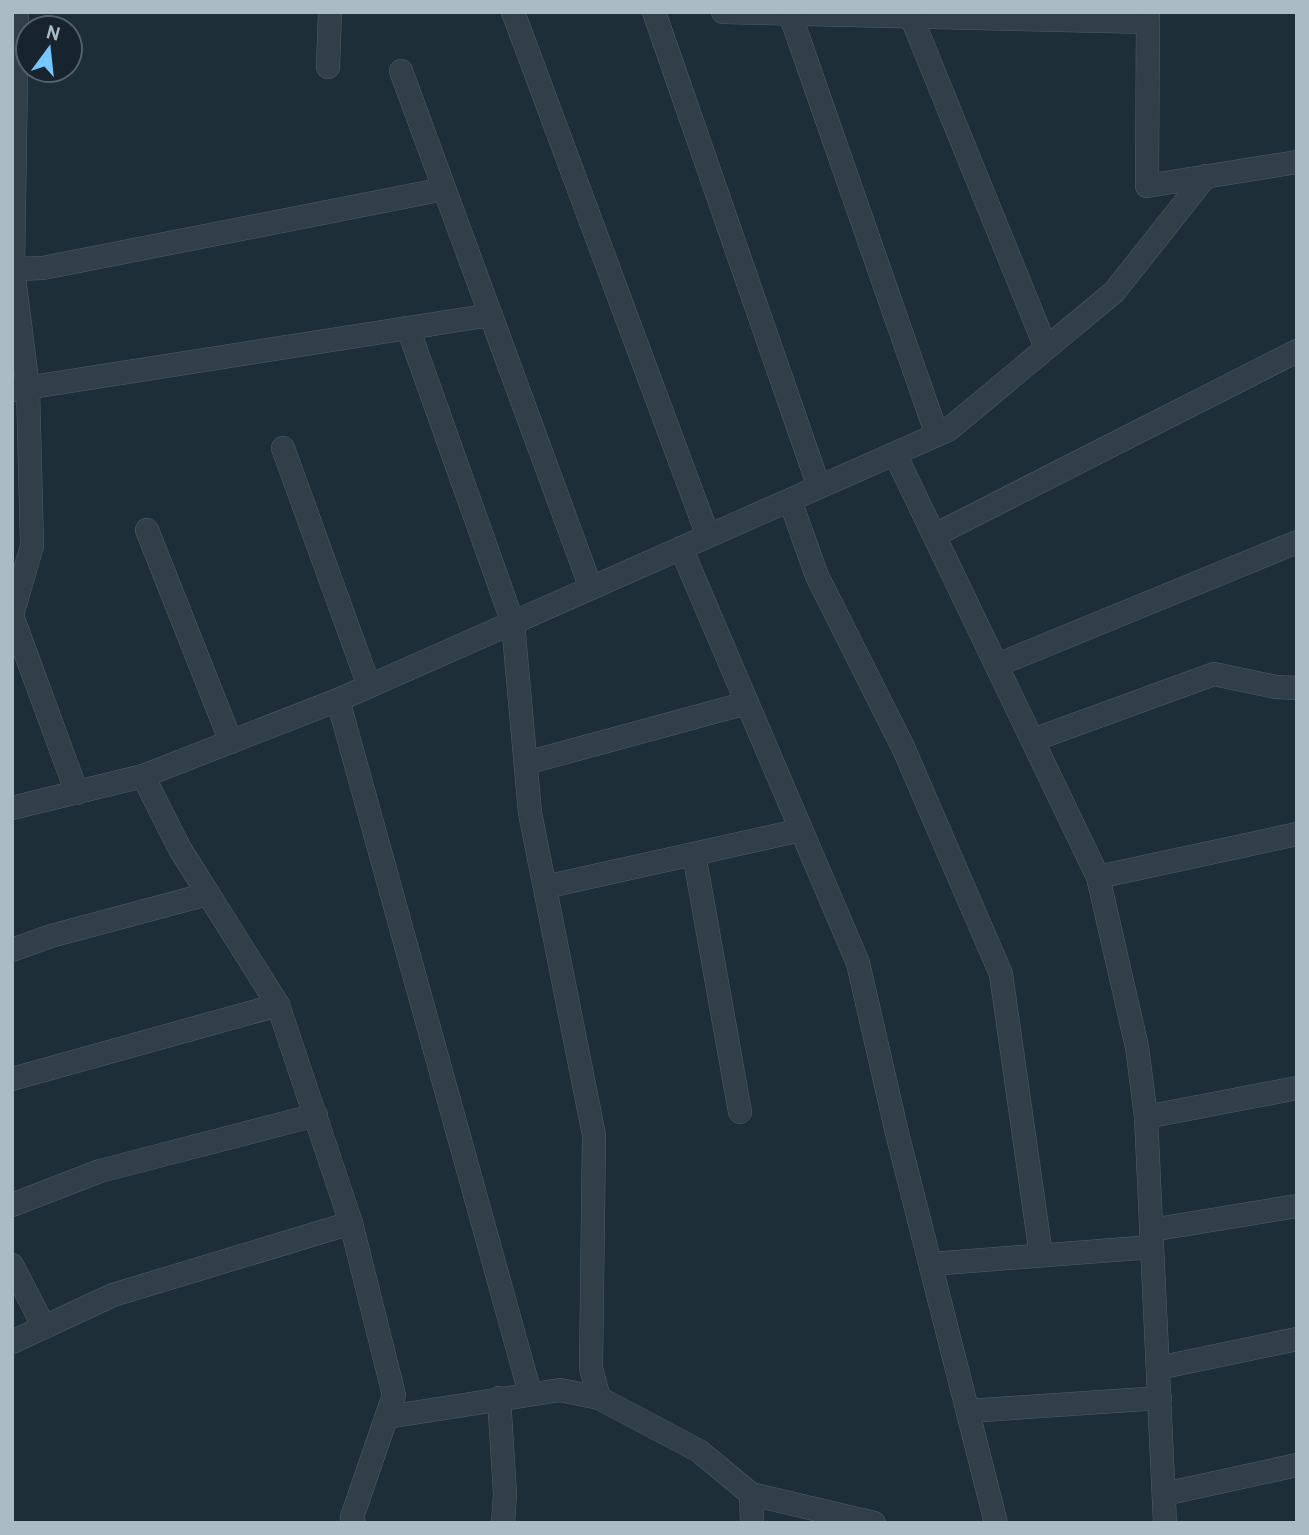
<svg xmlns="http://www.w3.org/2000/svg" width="1309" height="1535" font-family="Overpass,sans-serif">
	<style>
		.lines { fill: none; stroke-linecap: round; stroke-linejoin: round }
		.minor-casing { stroke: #4f5d67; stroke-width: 24 }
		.minor { stroke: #313f48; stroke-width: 23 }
	</style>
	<rect width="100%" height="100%" fill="#1d2e38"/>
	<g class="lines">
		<!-- minor casing -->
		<g class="minor-casing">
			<g id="minor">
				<path d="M 513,12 L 708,536"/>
				<path d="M 654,12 L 819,487"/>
				<path d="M 723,12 L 1148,22"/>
				<path d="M 1148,12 L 1147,186 L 1297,162"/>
				<path d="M 790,14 L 937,435"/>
				<path d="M 911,16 L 1046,348"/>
				<path d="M 328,67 L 330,12"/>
				<path d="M 401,71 L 591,588"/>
				<path d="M 12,269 L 43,268 L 444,189"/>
				<path d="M 408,328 L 513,623 L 530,813 L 594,1135 L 591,1368 L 599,1398"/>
				<path d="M 13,390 L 491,315"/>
				<path d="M 283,448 L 369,686"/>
				<path d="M 895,454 L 1098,877 L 1137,1047 L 1146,1117 L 1165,1523"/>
				<path d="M 790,500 L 817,576 L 903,747 L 1001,974 L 1041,1255"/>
				<path d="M 147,530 L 231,742"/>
				<path d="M 935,535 L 1297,351"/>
				<path d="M 681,548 L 858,963 L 897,1133 L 996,1523"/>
				<path d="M 12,615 L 32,546 L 28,388 L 13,269 L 17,12"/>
				<path d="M 12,616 L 77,793"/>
				<path d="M 997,665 L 1297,542"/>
				<path d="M 338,700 L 530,1393"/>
				<path d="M 1033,740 L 1214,674 L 1276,687 L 1297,688"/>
				<path d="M 526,763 L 747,703"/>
				<path d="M 143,776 L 180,849 L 278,1005 L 351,1223 L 394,1395 L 352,1517 L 354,1523"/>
				<path d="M 12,808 L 143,776 L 338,700 L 948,430 L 1114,292 L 1206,176"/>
				<path d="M 694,854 L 740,1112"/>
				<path d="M 1098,877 L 1297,834"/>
				<path d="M 545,887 L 801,830"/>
				<path d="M 12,950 L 51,936 L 208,894"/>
				<path d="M 12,1079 L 278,1005"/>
				<path d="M 1146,1117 L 1297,1088"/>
				<path d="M 12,1205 L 100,1171 L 316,1115"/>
				<path d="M 1151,1230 L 1297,1206"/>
				<path d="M 931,1264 L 1152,1247"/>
				<path d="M 12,1265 L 44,1327"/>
				<path d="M 12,1342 L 113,1295 L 351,1223"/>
				<path d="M 1158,1368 L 1297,1339"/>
				<path d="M 499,1398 L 505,1494 L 503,1523"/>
				<path d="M 968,1411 L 1160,1398"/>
				<path d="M 387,1417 L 560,1390 L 599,1398 L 699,1451 L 751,1494 L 874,1523"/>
				<path d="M 751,1494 L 752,1523"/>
				<path d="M 1164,1494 L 1297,1465"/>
			</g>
		</g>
		<!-- minor -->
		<use href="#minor" class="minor"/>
	</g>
	<!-- border -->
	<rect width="1309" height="1535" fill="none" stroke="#abbbc6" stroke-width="28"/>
	<!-- north arrow -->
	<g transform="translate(49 49) rotate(15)"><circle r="33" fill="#17242d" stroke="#52606a" stroke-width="2"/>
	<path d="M0-5L12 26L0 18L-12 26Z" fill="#76c7ff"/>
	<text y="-10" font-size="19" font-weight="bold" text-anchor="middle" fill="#abbbc6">N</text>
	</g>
</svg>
